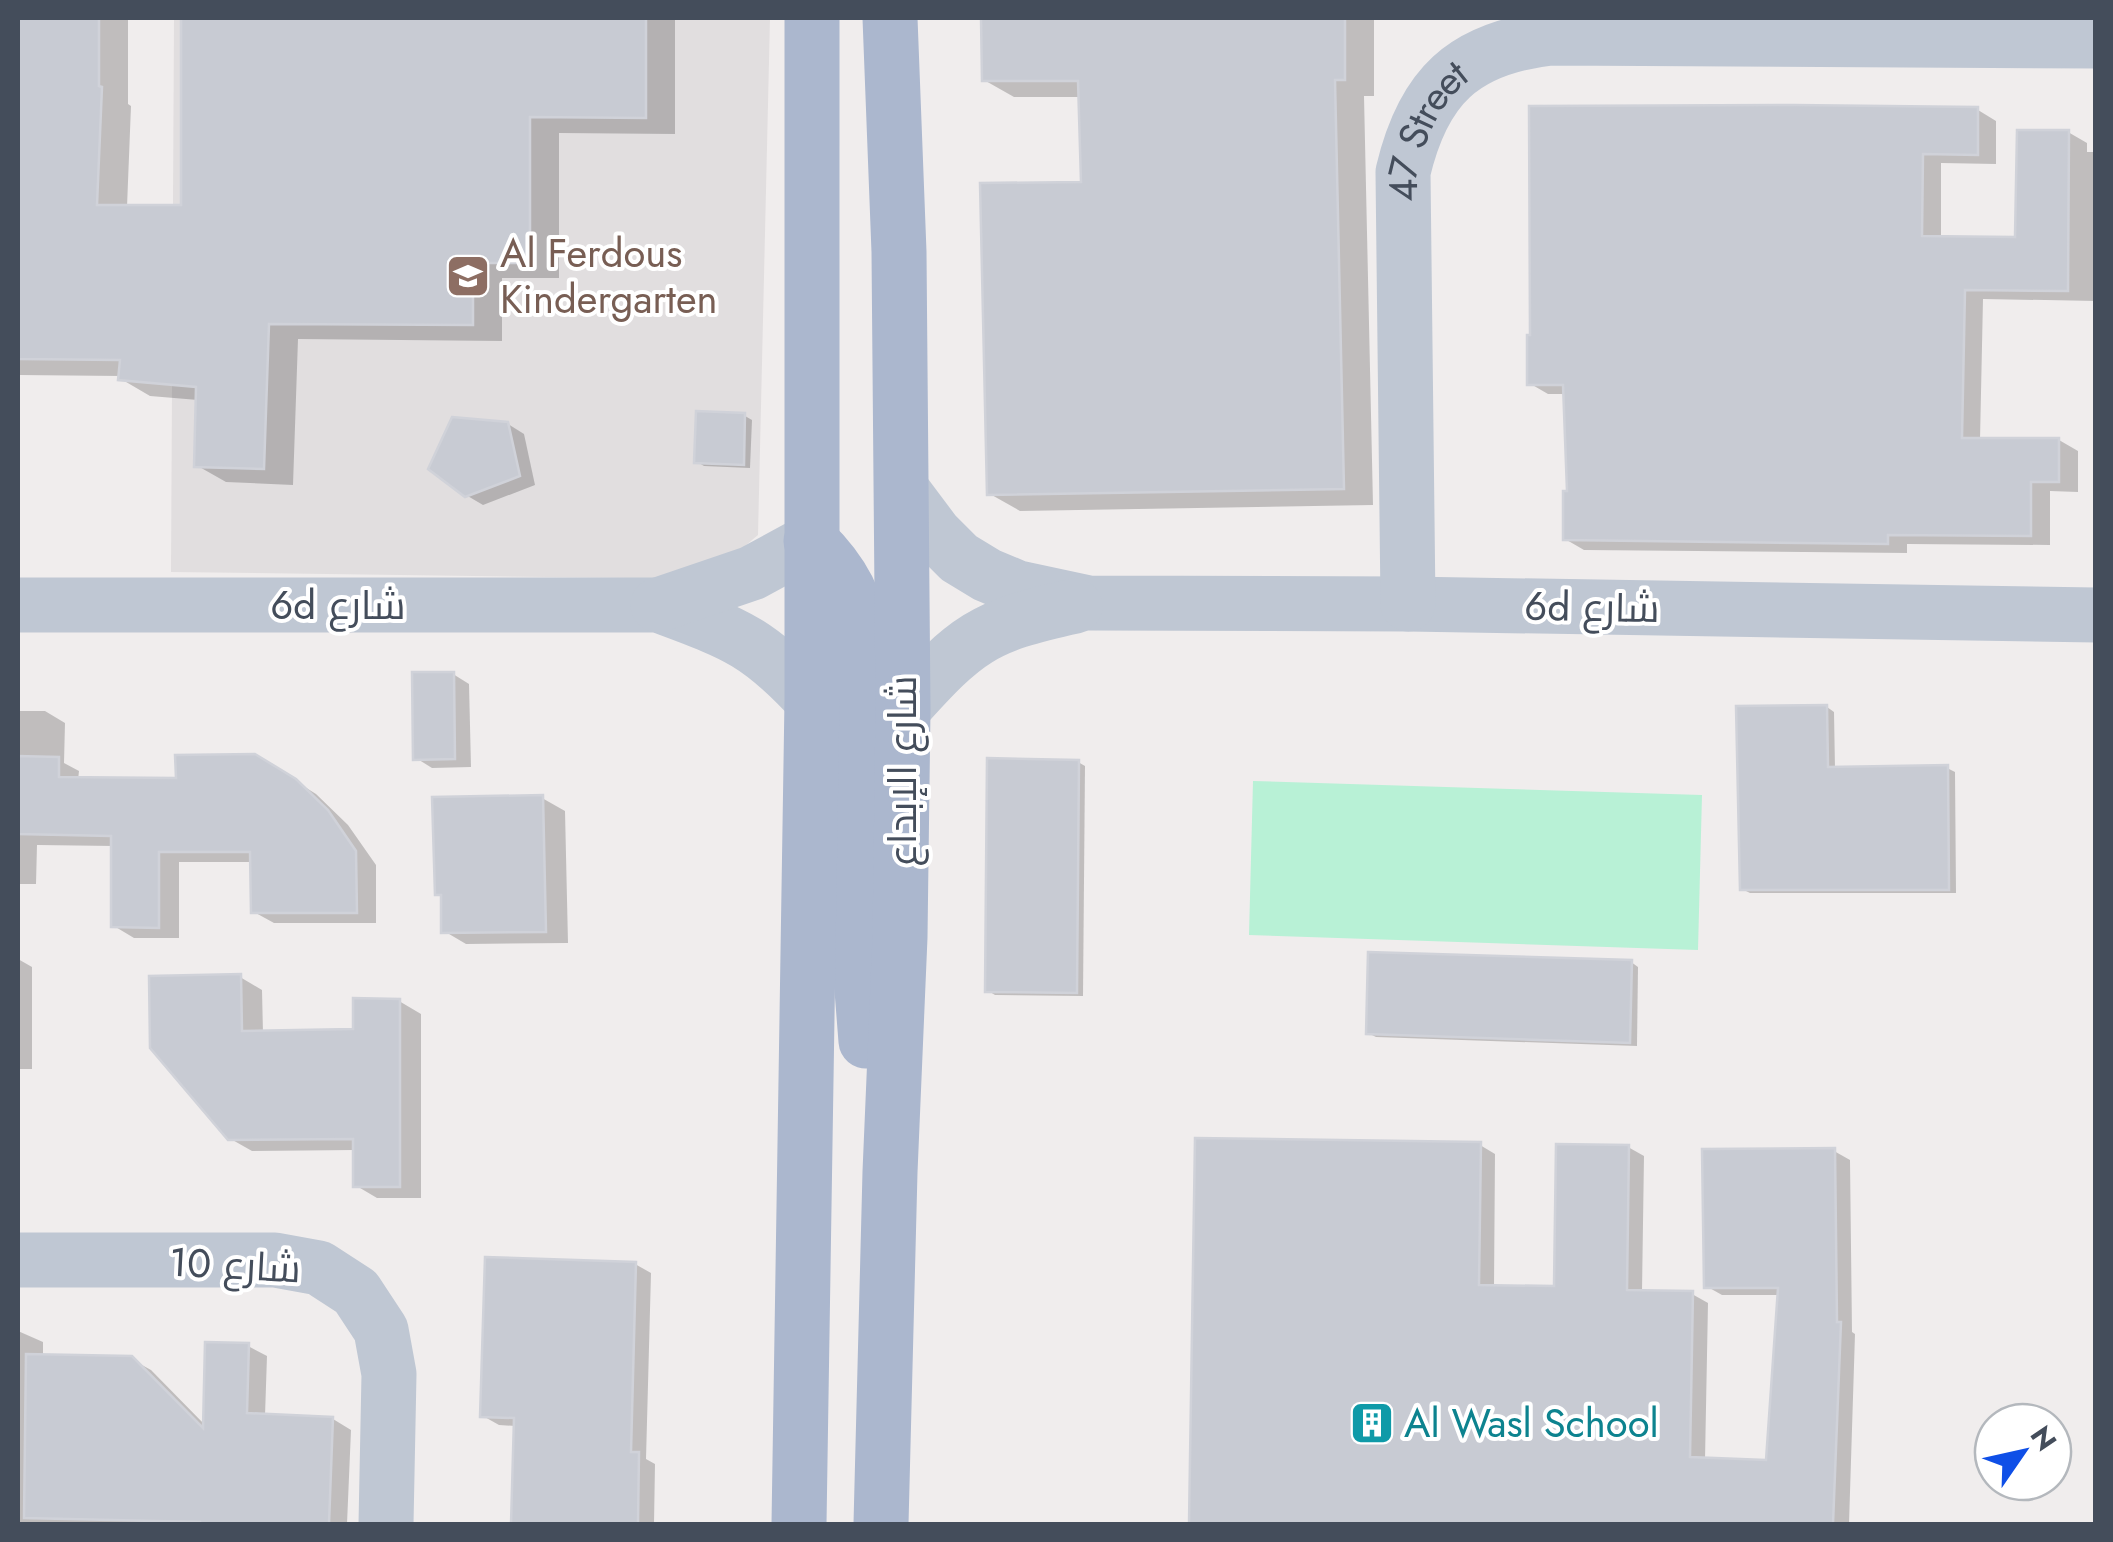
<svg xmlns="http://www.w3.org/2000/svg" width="2113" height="1542" font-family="Jost,Cairo,sans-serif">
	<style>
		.education { fill: #e1dedf }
		.green { fill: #b8f1d6 }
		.shadow { fill: #0003 }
		.building { fill: #c8cbd3; stroke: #d0d2d9; stroke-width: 2.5 }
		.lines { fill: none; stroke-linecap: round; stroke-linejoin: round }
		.minor { stroke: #bfc7d3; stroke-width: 55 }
		.major { stroke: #abb7ce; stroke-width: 55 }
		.labels { text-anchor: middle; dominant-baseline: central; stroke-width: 8; stroke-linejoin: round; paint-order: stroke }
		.street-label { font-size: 40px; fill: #444d5b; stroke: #fff }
		.education-label { font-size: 40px; fill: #785e54; stroke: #fff; text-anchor: start }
		.culture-label { font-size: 40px; fill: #0d838f; stroke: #fff; text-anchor: start }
	</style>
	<rect width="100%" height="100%" fill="#f0eded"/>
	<!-- education -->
	<path class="education" d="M 174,18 L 770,18 L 758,535 L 706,579 L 171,572 Z"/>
	<!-- green -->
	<path class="green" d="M 1253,781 L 1702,795 L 1698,950 L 1249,935 Z"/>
	<!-- shadow -->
	<g class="shadow">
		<path d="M 18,18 L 128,18 L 128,104 L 131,106 L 127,207 L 183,208 L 184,18 L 675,18 L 675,134 L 559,133 L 559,278 L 502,278 L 502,341 L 298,339 L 293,485 L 226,482 L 196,465 L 198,400 L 150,396 L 121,379 L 121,376 L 18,375 Z"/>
		<path d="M 984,18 L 1374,18 L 1374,96 L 1364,96 L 1373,505 L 1020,511 L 990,494 L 1084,184 L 1081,97 L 1014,97 L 984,80 Z"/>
		<path d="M 1978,110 L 1996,121 L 1996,164 L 1941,163 L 1941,238 L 2018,239 L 2068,132 L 2087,143 L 2087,152 L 2096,152 L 2096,301 L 1983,299 L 1980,440 L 2059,440 L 2078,451 L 2078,492 L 2050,491 L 2050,545 L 1907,544 L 1907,553 L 1584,550 L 1565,539 L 1569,493 L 1566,394 L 1548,394 L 1529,383 Z"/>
		<path d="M 745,416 L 752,420 L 750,468 L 704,466 L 696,461 Z"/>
		<path d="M 508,424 L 524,434 L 535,485 L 483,505 L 466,495 Z"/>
		<path d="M 453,674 L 469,684 L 471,767 L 432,768 L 416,758 Z"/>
		<path d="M 1827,707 L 1834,712 L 1835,769 L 1947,768 L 1955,772 L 1956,893 L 1750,893 L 1742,889 Z"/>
		<path d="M 18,711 L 45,711 L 65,723 L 64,763 L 79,771 L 78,780 L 178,780 L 276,769 L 316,794 L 348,825 L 376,865 L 376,923 L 274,923 L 254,912 L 253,862 L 179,862 L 179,938 L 134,938 L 114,926 L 114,846 L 37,845 L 36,884 L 18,884 Z"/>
		<path d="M 1078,762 L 1085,766 L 1083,996 L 995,995 L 987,990 Z"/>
		<path d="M 542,798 L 565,811 L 568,943 L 466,944 L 444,931 L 443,897 L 437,894 Z"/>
		<path d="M 18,959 L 32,967 L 32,1069 L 18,1069 Z"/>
		<path d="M 1631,962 L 1638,967 L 1637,1046 L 1376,1037 L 1368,1033 Z"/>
		<path d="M 240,977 L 262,990 L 263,1033 L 356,1032 L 399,1001 L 421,1014 L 421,1198 L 377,1198 L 355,1185 L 355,1150 L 252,1151 L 229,1138 Z"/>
		<path d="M 1198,1140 L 1480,1145 L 1495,1154 L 1494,1288 L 1557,1288 L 1628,1147 L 1644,1156 L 1642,1292 L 1692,1294 L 1708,1303 L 1705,1460 L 1769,1462 L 1780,1295 L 1722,1295 L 1706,1286 L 1834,1151 L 1850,1160 L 1852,1332 L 1855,1334 L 1849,1524 L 1192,1524 Z"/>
		<path d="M 635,1264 L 651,1273 L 646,1459 L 655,1464 L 654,1524 L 513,1524 L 516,1426 L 499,1425 L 483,1416 Z"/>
		<path d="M 18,1331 L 43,1342 L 43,1357 L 131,1359 L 151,1370 L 205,1425 L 248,1346 L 267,1356 L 265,1416 L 333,1419 L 351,1430 L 347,1524 L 18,1524 Z"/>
	</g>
	<!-- building -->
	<g class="building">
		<path d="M 18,18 L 99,18 L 99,86 L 102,87 L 97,205 L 181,205 L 181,18 L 646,18 L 646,118 L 530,117 L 530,263 L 473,263 L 473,325 L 269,324 L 264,469 L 194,467 L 196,387 L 118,380 L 120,360 L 18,359 Z"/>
		<path d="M 981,18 L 1345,18 L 1345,80 L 1335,80 L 1344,489 L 987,495 L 980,183 L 1081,182 L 1078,81 L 982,81 Z"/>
		<path d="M 1794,105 L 1978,107 L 1978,155 L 1923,154 L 1922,236 L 2015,237 L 2017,130 L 2069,130 L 2068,291 L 1965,290 L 1962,438 L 2059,438 L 2059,482 L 2031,482 L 2031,536 L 1888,535 L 1888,544 L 1563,540 L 1563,491 L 1567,491 L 1563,385 L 1527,385 L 1527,335 L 1530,335 L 1529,106 Z"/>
		<path d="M 696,411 L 745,413 L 744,465 L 694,463 Z"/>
		<path d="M 452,417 L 508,422 L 520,476 L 465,497 L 428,469 Z"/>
		<path d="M 412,672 L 454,672 L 455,759 L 413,760 Z"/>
		<path d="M 1827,705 L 1828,767 L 1948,765 L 1949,890 L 1740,890 L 1736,706 Z"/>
		<path d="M 255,754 L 296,779 L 328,810 L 356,851 L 357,913 L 251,913 L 250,852 L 159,852 L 159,928 L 111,927 L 111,836 L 18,834 L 18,756 L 59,757 L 59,777 L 176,778 L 175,755 Z"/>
		<path d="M 987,758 L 1079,760 L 1077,993 L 985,992 Z"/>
		<path d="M 543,795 L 546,932 L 441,933 L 441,895 L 435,895 L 432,797 Z"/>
		<path d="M 1368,952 L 1632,960 L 1630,1043 L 1366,1034 Z"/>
		<path d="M 241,974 L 242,1031 L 353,1029 L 353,998 L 400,999 L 400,1187 L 353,1187 L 353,1139 L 228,1140 L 150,1048 L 149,976 Z"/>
		<path d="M 1195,1138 L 1481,1142 L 1479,1285 L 1554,1286 L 1556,1144 L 1629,1145 L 1627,1290 L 1693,1291 L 1690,1457 L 1766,1460 L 1778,1288 L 1704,1288 L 1702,1149 L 1835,1148 L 1837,1322 L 1841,1322 L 1833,1524 L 1189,1524 Z"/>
		<path d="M 485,1257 L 636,1262 L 631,1452 L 639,1452 L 638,1524 L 511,1524 L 514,1418 L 480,1417 Z"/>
		<path d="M 205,1342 L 249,1343 L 247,1413 L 333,1417 L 329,1524 L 200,1524 L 200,1522 L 24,1518 L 26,1354 L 132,1356 L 203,1428 Z"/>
	</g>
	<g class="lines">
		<!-- minor -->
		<g class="minor">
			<path d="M 902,490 L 935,534 L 959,558 L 987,575 L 1018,588 L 1088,603 L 1408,604 L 2096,615"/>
			<path id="s1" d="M 1408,604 L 1403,172 C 1423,87 1463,48 1551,38 L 2096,41"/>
			<path d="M 18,605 L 658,605 C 733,633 757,640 812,700"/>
			<path d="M 658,605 L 752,573 L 811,541"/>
			<path d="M 903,709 C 966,639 982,626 1075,606"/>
			<path d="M 18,1260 L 275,1260 L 319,1268 L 356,1292 L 381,1330 L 389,1374 L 386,1524"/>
		</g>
		<!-- major -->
		<g class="major">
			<path d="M 811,541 C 843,572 859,602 864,647 L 859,952 L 866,1041"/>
			<path d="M 799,1524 L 812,700 L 812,18"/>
			<path d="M 881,1524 L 890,1172 L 900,937 L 903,709 L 899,252 L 890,18"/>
		</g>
	</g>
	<!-- icons -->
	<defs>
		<g id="school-square" transform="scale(2.25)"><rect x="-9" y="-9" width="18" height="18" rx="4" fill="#8d6e63" stroke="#fff"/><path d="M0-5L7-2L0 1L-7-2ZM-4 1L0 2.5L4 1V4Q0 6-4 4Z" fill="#fff"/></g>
		<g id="building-square" transform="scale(2.25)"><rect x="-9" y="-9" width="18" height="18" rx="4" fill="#0f9aa8" stroke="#fff"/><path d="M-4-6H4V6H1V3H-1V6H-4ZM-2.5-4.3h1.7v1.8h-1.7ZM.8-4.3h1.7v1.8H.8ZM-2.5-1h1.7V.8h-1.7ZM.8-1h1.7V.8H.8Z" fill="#fff"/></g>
	</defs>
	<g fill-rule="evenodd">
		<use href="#school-square" x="468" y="276"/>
		<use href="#building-square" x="1372" y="1423"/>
	</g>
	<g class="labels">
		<!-- street labels -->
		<g class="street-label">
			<text stroke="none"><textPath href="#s1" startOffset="478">47 Street</textPath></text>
			<text x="338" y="605">6d شارع</text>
			<text transform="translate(1592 607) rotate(1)">6d شارع</text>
			<text transform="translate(902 771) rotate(-90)">شارع الإبداع</text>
			<text transform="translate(235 1265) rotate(3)">شارع 10</text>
		</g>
		<!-- education labels -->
		<g class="education-label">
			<text x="500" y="253">Al Ferdous<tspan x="500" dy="46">Kindergarten</tspan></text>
		</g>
		<!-- culture labels -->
		<g class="culture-label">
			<text x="1404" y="1423">Al Wasl School</text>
		</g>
	</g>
	<!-- border -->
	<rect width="2113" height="1542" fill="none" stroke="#444d5b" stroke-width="40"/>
	<!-- north arrow -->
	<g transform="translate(2023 1452) rotate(56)"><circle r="48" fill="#ffffff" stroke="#b4b8bd" stroke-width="2.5"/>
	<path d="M0-8L18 38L0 25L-18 38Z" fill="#0f4fe7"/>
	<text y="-15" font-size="28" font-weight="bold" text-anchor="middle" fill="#444d5b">N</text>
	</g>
</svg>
